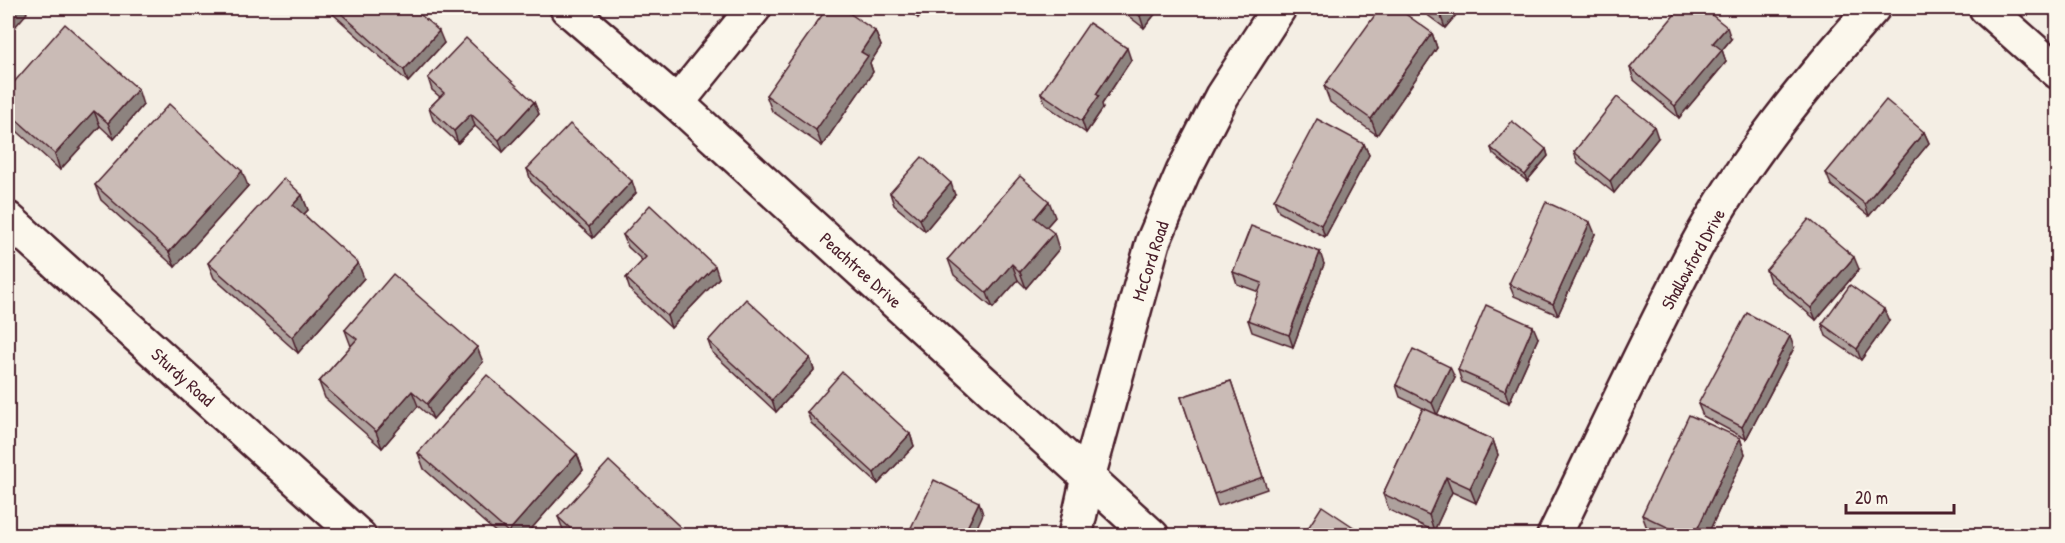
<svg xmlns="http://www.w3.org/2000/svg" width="2065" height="543" font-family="'Patrick Hand',sans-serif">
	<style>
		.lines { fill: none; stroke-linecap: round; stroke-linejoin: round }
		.minor-casing { stroke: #4a1f2b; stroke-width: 38 }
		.minor { stroke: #fbf7ec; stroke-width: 33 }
		.wall { fill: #aea19d; stroke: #4a1f2b; stroke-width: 1.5 }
		.shaded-wall { fill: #8d837f; stroke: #4a1f2b; stroke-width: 1.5 }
		.building { fill: #cabbb6; stroke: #4a1f2b; stroke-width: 1.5 }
		.labels { text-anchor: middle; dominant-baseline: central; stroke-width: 4.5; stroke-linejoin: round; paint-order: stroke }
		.street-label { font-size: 18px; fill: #4a1f2b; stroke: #fbf7ec }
	</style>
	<rect width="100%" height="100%" fill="#f4eee4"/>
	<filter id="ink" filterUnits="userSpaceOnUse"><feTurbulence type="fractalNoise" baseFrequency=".0167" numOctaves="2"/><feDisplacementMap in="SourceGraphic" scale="12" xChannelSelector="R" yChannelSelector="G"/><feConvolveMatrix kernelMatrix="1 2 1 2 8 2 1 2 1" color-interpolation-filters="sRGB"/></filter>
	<g filter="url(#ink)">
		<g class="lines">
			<!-- minor casing -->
			<g class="minor-casing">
				<g id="minor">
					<path d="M 567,8 L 677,103 L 1152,536"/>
					<path d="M 1986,8 L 2058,72"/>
					<path d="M 677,103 L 754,8"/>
					<path d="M 8,219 L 359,536"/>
					<path d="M 1075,536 L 1088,477 L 1153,242 L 1183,172 L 1222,96 L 1279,8"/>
					<path d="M 1554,536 C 1601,440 1645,343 1695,249 C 1742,161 1807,82 1873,8"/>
				</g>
			</g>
			<!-- minor -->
			<use href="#minor" class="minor"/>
		</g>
		<!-- wall -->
		<g class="wall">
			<path d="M 330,8 L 413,8 L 444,43 L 408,82 L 332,13 Z"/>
			<path d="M 904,8 L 926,8 L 918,18 Z"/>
			<path d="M 1118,8 L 1160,8 L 1144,28 Z"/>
			<path d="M 1418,8 L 1462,8 L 1445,28 Z"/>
			<path d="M 875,31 L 881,46 L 870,63 L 873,72 L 822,146 L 772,111 L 766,95 Z"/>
			<path d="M 1432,33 L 1437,48 L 1377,135 L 1330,102 L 1324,86 Z"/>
			<path d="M 1731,39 L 1722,50 L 1726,62 L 1679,118 L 1634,80 L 1630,68 Z"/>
			<path d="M 1131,60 L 1102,104 L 1103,108 L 1086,133 L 1046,105 L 1041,93 Z"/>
			<path d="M 428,78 L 534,102 L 539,114 L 503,152 L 475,126 L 458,143 L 433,120 L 429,108 L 440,97 L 432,90 Z"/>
			<path d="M 8,89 L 143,105 L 114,139 L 100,126 L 60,170 L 8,123 Z"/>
			<path d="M 1924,132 L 1929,143 L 1869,216 L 1831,185 L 1826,173 Z"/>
			<path d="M 1658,138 L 1614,193 L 1578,164 L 1574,152 Z"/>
			<path d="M 1364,144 L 1369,155 L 1325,237 L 1279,212 L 1274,200 Z"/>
			<path d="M 1491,148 L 1546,149 L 1548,156 L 1527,181 L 1493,154 Z"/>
			<path d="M 527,169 L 636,193 L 593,238 L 531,181 Z"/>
			<path d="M 95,185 L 248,186 L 175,267 L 101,200 Z"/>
			<path d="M 890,193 L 955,195 L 925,231 L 894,205 Z"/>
			<path d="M 302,195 L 308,210 L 304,214 L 364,278 L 298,353 L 214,278 L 208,263 Z"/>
			<path d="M 1055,217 L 1046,227 L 1059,249 L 1026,288 L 1018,280 L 993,308 L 954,275 L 948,259 Z"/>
			<path d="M 1595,234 L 1558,315 L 1514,296 L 1509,284 Z"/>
			<path d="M 623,235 L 719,278 L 671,328 L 630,290 L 626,278 L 643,261 L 628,247 Z"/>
			<path d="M 1324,264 L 1293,347 L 1252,332 L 1248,320 L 1259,292 L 1237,284 L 1233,272 Z"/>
			<path d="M 1859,269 L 1816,320 L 1770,281 L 1766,270 Z"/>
			<path d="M 1889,321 L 1861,360 L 1826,336 L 1822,324 Z"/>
			<path d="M 345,330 L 483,362 L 433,419 L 418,406 L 382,448 L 325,398 L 319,382 L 351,346 Z"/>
			<path d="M 1538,338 L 1509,403 L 1462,382 L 1458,370 Z"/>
			<path d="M 708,341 L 810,358 L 814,370 L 776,412 L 712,352 Z"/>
			<path d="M 1794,348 L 1746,439 L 1703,416 L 1698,404 Z"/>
			<path d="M 1455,378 L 1437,414 L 1493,440 L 1498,455 L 1476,503 L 1452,492 L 1434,531 L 1389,510 L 1383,494 L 1423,408 L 1400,397 L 1396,385 Z"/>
			<path d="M 1231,381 L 1267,489 L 1218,506 L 1181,397 Z"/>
			<path d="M 807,412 L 910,434 L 914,446 L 878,484 L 811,423 Z"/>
			<path d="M 1740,438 L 1745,454 L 1707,536 L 1658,536 L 1648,531 L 1642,515 Z"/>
			<path d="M 418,453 L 577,454 L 583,470 L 525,536 L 500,536 L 424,469 Z"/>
			<path d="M 558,517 L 690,536 L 566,535 L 564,532 Z"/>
		</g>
		<!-- shaded-wall -->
		<g class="shaded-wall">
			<path d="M 13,8 L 25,8 L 27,13 L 8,35 L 8,13 Z"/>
			<path d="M 914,8 L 926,8 L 918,18 Z"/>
			<path d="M 1146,8 L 1160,8 L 1144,28 L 1140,16 Z"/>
			<path d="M 1448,8 L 1462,8 L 1445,28 L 1441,17 Z"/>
			<path d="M 1727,27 L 1731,39 L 1722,50 L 1726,62 L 1679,118 L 1675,106 L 1713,43 Z"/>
			<path d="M 439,31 L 444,43 L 408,82 L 404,70 Z"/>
			<path d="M 875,31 L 881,46 L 870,63 L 873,72 L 822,146 L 816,130 L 861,52 Z"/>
			<path d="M 1432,33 L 1437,48 L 1377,135 L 1371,119 Z"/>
			<path d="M 1127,48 L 1131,60 L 1102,104 L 1103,108 L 1086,133 L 1082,121 L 1096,94 Z"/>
			<path d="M 138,89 L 143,105 L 114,139 L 108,123 Z"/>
			<path d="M 534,102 L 539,114 L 503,152 L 499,140 Z"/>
			<path d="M 94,111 L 100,126 L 60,170 L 55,154 Z"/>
			<path d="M 471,114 L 475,126 L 458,143 L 454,131 Z"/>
			<path d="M 1654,126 L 1658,138 L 1614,193 L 1610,181 Z"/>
			<path d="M 1924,132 L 1929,143 L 1869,216 L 1865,204 Z"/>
			<path d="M 1364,144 L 1369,155 L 1325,237 L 1321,225 Z"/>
			<path d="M 1546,149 L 1548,156 L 1527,181 L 1525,175 Z"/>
			<path d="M 242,171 L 248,186 L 175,267 L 169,252 Z"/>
			<path d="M 632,181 L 636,193 L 593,238 L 589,227 Z"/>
			<path d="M 951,183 L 955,195 L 925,231 L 920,219 Z"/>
			<path d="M 302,195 L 308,210 L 298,220 L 293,205 Z"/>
			<path d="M 1049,201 L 1055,217 L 1041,233 L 1035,218 Z"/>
			<path d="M 1590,222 L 1595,234 L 1558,315 L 1553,304 Z"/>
			<path d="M 1054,233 L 1059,249 L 1026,288 L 1020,272 Z"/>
			<path d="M 1320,252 L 1324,264 L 1293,347 L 1289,335 Z"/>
			<path d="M 1854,257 L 1859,269 L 1816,320 L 1811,308 Z"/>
			<path d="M 358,263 L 364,278 L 298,353 L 292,337 Z"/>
			<path d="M 1012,264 L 1018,280 L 993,308 L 987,293 Z"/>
			<path d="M 715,266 L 719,278 L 671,328 L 667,316 Z"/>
			<path d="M 1884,309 L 1889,321 L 1861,360 L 1857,349 Z"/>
			<path d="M 1533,326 L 1538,338 L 1509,403 L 1505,391 Z"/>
			<path d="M 1790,336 L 1794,348 L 1746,439 L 1742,427 Z"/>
			<path d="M 477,347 L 483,362 L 433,419 L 427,404 Z"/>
			<path d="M 810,358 L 814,370 L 776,412 L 772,400 Z"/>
			<path d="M 1450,367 L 1455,378 L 1437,415 L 1432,403 Z"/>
			<path d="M 412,391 L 418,406 L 382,448 L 376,432 Z"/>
			<path d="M 910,434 L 914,446 L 878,484 L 874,473 Z"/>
			<path d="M 1740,438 L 1745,454 L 1707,536 L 1694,536 Z"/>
			<path d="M 1493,440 L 1498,455 L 1476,503 L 1470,488 Z"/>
			<path d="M 577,454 L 583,470 L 525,536 L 509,536 L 508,532 Z"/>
			<path d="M 1446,477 L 1452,492 L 1434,531 L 1429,515 Z"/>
			<path d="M 979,502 L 983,514 L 973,536 L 963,536 Z"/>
		</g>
		<!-- building -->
		<g class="building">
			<path d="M 8,8 L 13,8 L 8,13 Z"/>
			<path d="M 335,8 L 413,8 L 439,31 L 404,70 Z"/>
			<path d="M 827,8 L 842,8 L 875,31 L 861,52 L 868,56 L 816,130 L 766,95 Z"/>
			<path d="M 1129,8 L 1146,8 L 1140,16 Z"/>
			<path d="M 1380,8 L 1397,8 L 1432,33 L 1371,119 L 1324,86 Z"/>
			<path d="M 1429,8 L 1448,8 L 1441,17 Z"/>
			<path d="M 1680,8 L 1703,8 L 1727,27 L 1713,43 L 1722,50 L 1675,106 L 1630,68 Z"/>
			<path d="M 1089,23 L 1127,48 L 1096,94 L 1099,96 L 1082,121 L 1041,93 Z"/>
			<path d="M 65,24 L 138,89 L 108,123 L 94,111 L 55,154 L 8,112 L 8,89 Z"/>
			<path d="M 466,38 L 534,102 L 499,140 L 471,114 L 454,131 L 429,108 L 444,93 L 428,78 Z"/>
			<path d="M 1617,97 L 1654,126 L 1610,181 L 1574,152 Z"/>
			<path d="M 1886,100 L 1924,132 L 1865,204 L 1826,173 Z"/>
			<path d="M 169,104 L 242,171 L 169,252 L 95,185 Z"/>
			<path d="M 1317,119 L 1364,144 L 1321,225 L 1274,200 Z"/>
			<path d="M 1512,121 L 1546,149 L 1525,175 L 1491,148 Z"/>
			<path d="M 570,124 L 632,181 L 589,227 L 527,169 Z"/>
			<path d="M 922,157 L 951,183 L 920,219 L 890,193 Z"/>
			<path d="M 1020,176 L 1049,201 L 1035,218 L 1054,233 L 1020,272 L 1012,264 L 987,293 L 948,259 Z"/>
			<path d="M 284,178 L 302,195 L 293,205 L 358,263 L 292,337 L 208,263 Z"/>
			<path d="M 1546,202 L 1590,222 L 1553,304 L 1509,284 Z"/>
			<path d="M 650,205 L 715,266 L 667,316 L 626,278 L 646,257 L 623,235 Z"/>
			<path d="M 1809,219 L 1854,257 L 1811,308 L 1766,270 Z"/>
			<path d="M 1251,226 L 1320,252 L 1289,335 L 1248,320 L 1262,283 L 1233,272 Z"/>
			<path d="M 393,274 L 477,347 L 427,404 L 412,391 L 376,432 L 319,382 L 357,339 L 345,330 Z"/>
			<path d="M 1850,285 L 1884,309 L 1857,349 L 1822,324 Z"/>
			<path d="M 746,299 L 810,358 L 772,400 L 708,341 Z"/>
			<path d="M 1486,305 L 1533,326 L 1505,391 L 1458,370 Z"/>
			<path d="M 1747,313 L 1790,336 L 1742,427 L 1698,404 Z"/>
			<path d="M 1413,349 L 1450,367 L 1432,403 L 1396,385 Z"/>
			<path d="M 842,372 L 910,434 L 874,473 L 807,412 Z"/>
			<path d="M 487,375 L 577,454 L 508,532 L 418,453 Z"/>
			<path d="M 1231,381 L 1263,477 L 1214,494 L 1181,397 Z"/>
			<path d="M 1423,408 L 1493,440 L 1470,488 L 1446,477 L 1429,515 L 1383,494 Z"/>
			<path d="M 1689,415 L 1740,438 L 1694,536 L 1686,536 L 1642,515 Z"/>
			<path d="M 609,461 L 690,536 L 565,536 L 571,529 L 558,517 Z"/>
			<path d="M 934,480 L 979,502 L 963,536 L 907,536 Z"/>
			<path d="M 1322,506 L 1367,536 L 1303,536 Z"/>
		</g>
	</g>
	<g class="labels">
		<!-- street labels -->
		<g class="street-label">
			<text transform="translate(1693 259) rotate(-61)">Shallowford Drive</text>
			<text transform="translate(1150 261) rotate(-72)">McCord Road</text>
			<text transform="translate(861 270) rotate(42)">Peachtree Drive</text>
			<text transform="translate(183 377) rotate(42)">Sturdy Road</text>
		</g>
	</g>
	<!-- margin -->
	<rect width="2065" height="543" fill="none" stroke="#fbf7ec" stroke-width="30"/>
	<rect x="15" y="15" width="2035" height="513" fill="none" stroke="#4a1f2b" stroke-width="2" filter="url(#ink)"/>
	<!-- scale -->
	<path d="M1846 504v9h108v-9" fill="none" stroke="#4a1f2b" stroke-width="3"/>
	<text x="1855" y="504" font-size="18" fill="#4a1f2b" stroke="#fbf7ec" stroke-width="4.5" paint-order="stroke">20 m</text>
</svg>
